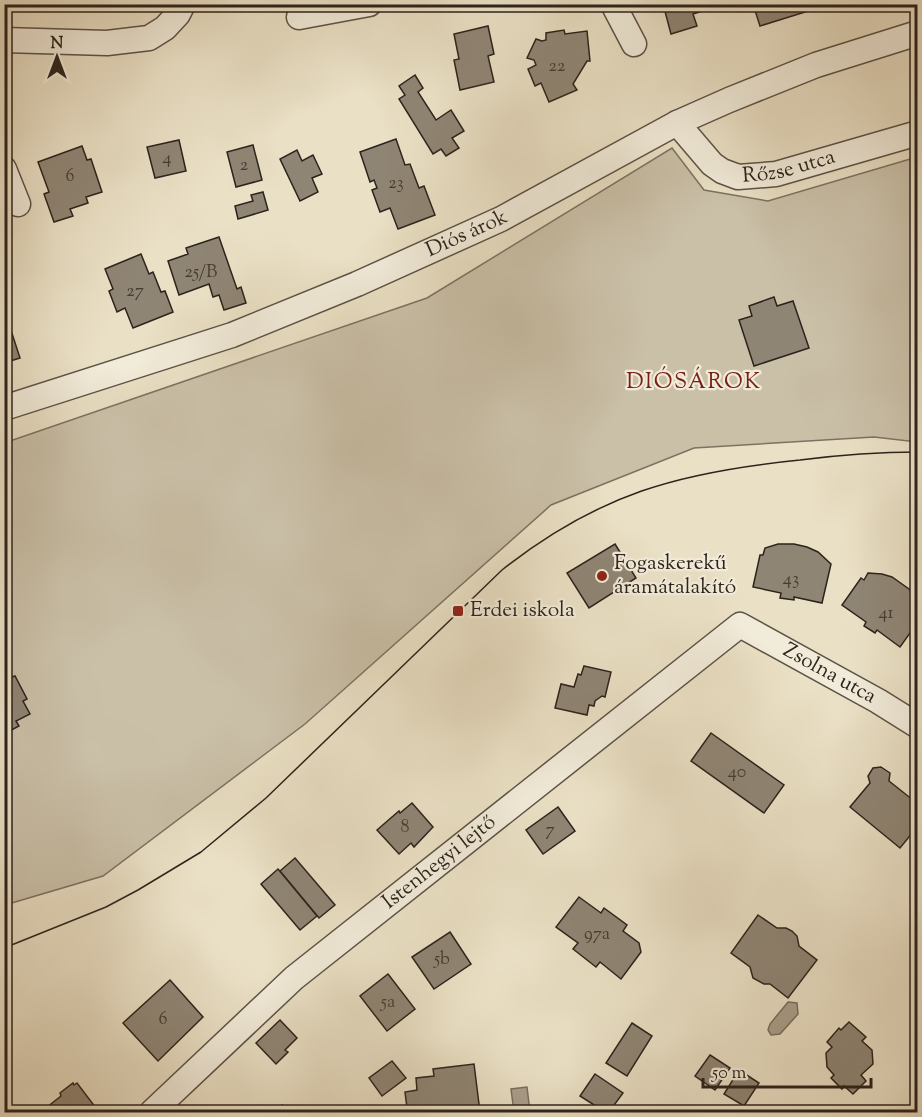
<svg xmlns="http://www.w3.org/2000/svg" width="922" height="1117" font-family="'Sorts Mill Goudy',serif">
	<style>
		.green { fill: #cac0a8; stroke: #7c7262; stroke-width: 1.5 }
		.water { fill: #aaa08c; stroke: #786e5f; stroke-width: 1.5 }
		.building { fill: #8f8574; stroke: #2d231c; stroke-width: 1.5 }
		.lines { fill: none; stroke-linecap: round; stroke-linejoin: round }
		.minor-casing { stroke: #5c5246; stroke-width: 27 }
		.minor { stroke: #f1ebd9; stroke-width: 24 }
		.tram { stroke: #2d231c; stroke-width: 1.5 }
		.poi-dot { fill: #8f2418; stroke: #f1ebd9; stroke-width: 2 }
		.labels { text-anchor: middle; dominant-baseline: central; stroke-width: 4.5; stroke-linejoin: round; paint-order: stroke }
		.number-label { font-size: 18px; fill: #463c32 }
		.street-label { font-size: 21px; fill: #2d231c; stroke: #f1ebd9 }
		.poi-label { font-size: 21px; fill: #2d231c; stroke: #f1ebd9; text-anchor: start }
		.neighbourhood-label { font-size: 22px; letter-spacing: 1.5px; fill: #7a1f14; stroke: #f1ebd9 }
	</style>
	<rect width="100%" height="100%" fill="#eae0c5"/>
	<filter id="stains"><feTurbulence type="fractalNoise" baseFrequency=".00333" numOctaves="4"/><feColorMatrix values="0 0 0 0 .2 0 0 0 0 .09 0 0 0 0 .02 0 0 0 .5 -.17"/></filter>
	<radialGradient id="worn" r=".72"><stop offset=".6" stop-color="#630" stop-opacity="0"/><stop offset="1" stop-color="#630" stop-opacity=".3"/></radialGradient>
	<!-- green -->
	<path class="green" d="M 672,148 L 704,190 L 768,201 L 917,157 L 917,442 L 874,437 L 694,448 L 551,505 L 305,724 L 103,876 L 5,905 L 4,443 L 427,298 Z"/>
	<!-- water -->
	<g class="water">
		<path d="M 788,1002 L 797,1003 L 798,1014 L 780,1034 L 771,1035 L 768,1030 L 770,1024 Z"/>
		<path d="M 527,1087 L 530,1112 L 514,1112 L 511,1089 Z"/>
	</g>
	<!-- building -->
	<g class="building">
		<path d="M 663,4 L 718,4 L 719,6 L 693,14 L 697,26 L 671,34 Z"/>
		<path d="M 753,4 L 817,4 L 818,8 L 760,26 Z"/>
		<path d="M 488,26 L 494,54 L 488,56 L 494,82 L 460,90 L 454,60 L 459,59 L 454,34 Z"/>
		<path d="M 564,30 L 565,34 L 587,31 L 590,61 L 587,61 L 573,84 L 577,90 L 549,102 L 541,83 L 535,86 L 528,69 L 536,65 L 534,60 L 527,58 L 536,39 L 542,41 L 546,40 L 546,33 Z"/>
		<path d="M 415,75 L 423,88 L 418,92 L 436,120 L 451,110 L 464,131 L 452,138 L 459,148 L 446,156 L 441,149 L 433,154 L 399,99 L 405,95 L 399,86 Z"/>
		<path d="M 396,139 L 405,165 L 410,164 L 419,188 L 424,186 L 435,215 L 398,229 L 390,208 L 380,212 L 372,190 L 377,188 L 374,180 L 370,182 L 360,152 Z"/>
		<path d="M 179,140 L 186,171 L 155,178 L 147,147 Z"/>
		<path d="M 253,145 L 262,180 L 236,187 L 227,152 Z"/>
		<path d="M 82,146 L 87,160 L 91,159 L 102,192 L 86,197 L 88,203 L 70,209 L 73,216 L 54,222 L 44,194 L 49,192 L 38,162 Z"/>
		<path d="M 297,150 L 302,161 L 313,155 L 322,174 L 312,178 L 318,192 L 300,201 L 280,159 Z"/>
		<path d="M 263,192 L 268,210 L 238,219 L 235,206 L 253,201 L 251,195 Z"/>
		<path d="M 219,237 L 237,289 L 241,287 L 246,303 L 224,310 L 219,295 L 213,297 L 209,284 L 179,295 L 168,261 L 188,254 L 186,248 Z"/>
		<path d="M 141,254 L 149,274 L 153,272 L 161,292 L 165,291 L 173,312 L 133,328 L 125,308 L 117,312 L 109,291 L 113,289 L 105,269 Z"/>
		<path d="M 774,297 L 777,306 L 793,301 L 809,348 L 754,366 L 739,320 L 752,316 L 749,306 Z"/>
		<path d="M 5,312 L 20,358 L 4,363 L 4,313 Z"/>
		<path d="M 615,544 L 636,578 L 589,608 L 567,573 Z"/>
		<path d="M 778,544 L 794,544 L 807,547 L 818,552 L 831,564 L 822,603 L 794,597 L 794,600 L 780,598 L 781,593 L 753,587 L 760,555 L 763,555 L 765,548 Z"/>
		<path d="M 868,573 L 882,574 L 892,577 L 909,589 L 918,600 L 918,622 L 900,647 L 877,630 L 875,633 L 864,626 L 866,622 L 842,605 L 861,578 L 864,580 Z"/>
		<path d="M 584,666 L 611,672 L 605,697 L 602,696 L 595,701 L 594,706 L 589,705 L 587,715 L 555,708 L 561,684 L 574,687 L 578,674 L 581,675 Z"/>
		<path d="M 7,668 L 12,677 L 15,676 L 27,699 L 23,701 L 30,714 L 16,721 L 19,726 L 4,734 L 4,670 Z"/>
		<path d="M 711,733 L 784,785 L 764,813 L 691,761 Z"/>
		<path d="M 881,767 L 890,773 L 889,781 L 918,804 L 918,826 L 900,848 L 850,807 L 870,783 L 868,776 L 873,768 Z"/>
		<path d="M 412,803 L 433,827 L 414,847 L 411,843 L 399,854 L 377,830 L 399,811 L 400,813 Z"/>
		<path d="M 558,807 L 575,831 L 543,854 L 526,830 Z"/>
		<path d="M 295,858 L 335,905 L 319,918 L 280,871 Z"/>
		<path d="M 278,869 L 317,916 L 300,930 L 261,884 Z"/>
		<path d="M 579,897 L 601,913 L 604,908 L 627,925 L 623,931 L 639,943 L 641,952 L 621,979 L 600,962 L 596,967 L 573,949 L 578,943 L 556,927 Z"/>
		<path d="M 758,915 L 777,928 L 786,928 L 792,931 L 797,936 L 799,946 L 817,960 L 788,998 L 770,984 L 764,984 L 753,978 L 750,967 L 731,953 Z"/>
		<path d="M 450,932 L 471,964 L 434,989 L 412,957 Z"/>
		<path d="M 388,974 L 415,1009 L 387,1031 L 360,996 Z"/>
		<path d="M 170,980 L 203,1017 L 158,1061 L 123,1023 Z"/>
		<path d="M 280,1020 L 297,1038 L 285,1050 L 288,1052 L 276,1064 L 256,1043 Z"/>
		<path d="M 849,1022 L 866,1037 L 862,1041 L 872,1050 L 873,1064 L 861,1075 L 866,1081 L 853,1094 L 844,1086 L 842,1089 L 831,1078 L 834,1075 L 827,1067 L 826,1053 L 832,1047 L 827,1042 L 839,1028 L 841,1030 Z"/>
		<path d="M 632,1023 L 652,1036 L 627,1076 L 606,1063 Z"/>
		<path d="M 710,1055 L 730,1068 L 715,1090 L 695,1076 Z"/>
		<path d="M 392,1061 L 406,1078 L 382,1096 L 369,1078 Z"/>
		<path d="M 474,1064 L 480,1112 L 421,1112 L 420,1106 L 407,1108 L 405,1092 L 417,1090 L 416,1078 L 434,1076 L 433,1069 Z"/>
		<path d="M 739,1070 L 759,1083 L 744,1106 L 724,1094 Z"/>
		<path d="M 595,1074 L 623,1093 L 609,1112 L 605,1112 L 580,1096 Z"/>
		<path d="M 73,1083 L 74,1085 L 77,1083 L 99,1112 L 43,1112 L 42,1111 L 61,1096 L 60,1093 Z"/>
		<path d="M 282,1105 L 287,1112 L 272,1112 Z"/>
		<path d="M 298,1106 L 303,1112 L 290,1112 Z"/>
	</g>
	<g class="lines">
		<!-- minor casing -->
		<g class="minor-casing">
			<g id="minor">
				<path d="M 613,4 L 634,44"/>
				<path d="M 299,17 L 369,4"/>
				<path d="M 4,40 L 107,43 L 149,38 L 165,28 L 178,14 L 183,4"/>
				<path id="s1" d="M 677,123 L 712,164 L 722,171 L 738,177 L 776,174 L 918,133"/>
				<path d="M 4,169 L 18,204"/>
				<path id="s2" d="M 4,408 L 232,335 L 357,284 L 501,219 L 677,123 L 729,100 L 816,65 L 918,33"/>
				<path id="s3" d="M 152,1112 L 294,978 L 740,625 L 878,701 L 918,726"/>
			</g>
		</g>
		<!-- minor -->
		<use href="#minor" class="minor"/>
		<!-- tram -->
		<path class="tram" d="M 4,948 L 106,907 L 138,890 L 201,852 L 266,798 L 502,570 C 598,494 679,472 800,460 C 839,455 878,452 918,452"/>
	</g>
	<!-- markers -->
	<g class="poi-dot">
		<circle cx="602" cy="576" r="6"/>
		<rect x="452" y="605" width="12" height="12" rx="3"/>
	</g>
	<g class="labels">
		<!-- number labels -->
		<g class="number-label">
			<text x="557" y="67">22</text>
			<text x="167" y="159">4</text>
			<text x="244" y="166">2</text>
			<text x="70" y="177">6</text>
			<text x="396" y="184">23</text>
			<text x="201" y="273">25/B</text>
			<text x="135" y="292">27</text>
			<text x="791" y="580">43</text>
			<text x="886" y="614">41</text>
			<text x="737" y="773">40</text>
			<text x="405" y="828">8</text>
			<text x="550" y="831">7</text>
			<text x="597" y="935">97a</text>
			<text x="442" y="960">5b</text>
			<text x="388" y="1003">5a</text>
			<text x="163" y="1020">6</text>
		</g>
		<!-- street labels -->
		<g class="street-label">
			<text stroke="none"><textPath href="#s1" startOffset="135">Rőzse utca</textPath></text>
			<text stroke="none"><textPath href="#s2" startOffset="495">Diós árok</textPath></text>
			<text stroke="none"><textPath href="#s3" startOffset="866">Zsolna utca</textPath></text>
			<text stroke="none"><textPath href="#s3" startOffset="381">Istenhegyi lejtő</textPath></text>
		</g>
		<!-- poi labels -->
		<g class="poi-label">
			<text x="614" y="564">Fogaskerekű<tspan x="614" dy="24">áramátalakító</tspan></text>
			<text x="470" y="611">Erdei iskola</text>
		</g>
		<!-- neighbourhood labels -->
		<g class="neighbourhood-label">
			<text x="694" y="383">DIÓSÁROK</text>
		</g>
	</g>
	<!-- margin -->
	<rect width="922" height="1117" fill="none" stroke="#eae0c5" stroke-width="24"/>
	<rect x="6" y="6" width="910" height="1105" fill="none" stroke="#2d231c" stroke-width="3"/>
	<rect x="12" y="12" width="898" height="1093" fill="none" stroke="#2d231c" stroke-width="1.5"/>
	<!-- north arrow -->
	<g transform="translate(57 57)" stroke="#f1ebd9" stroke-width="4.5" paint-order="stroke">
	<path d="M0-4.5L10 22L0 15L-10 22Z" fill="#2d231c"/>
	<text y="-9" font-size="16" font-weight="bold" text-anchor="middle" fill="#2d231c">N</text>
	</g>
	<!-- scale -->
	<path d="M703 1078v9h168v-9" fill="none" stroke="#2d231c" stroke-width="3"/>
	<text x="712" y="1078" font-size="18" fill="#2d231c" stroke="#f1ebd9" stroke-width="4.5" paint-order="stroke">50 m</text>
	<rect width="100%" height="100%" filter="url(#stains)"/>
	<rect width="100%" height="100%" fill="url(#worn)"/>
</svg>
